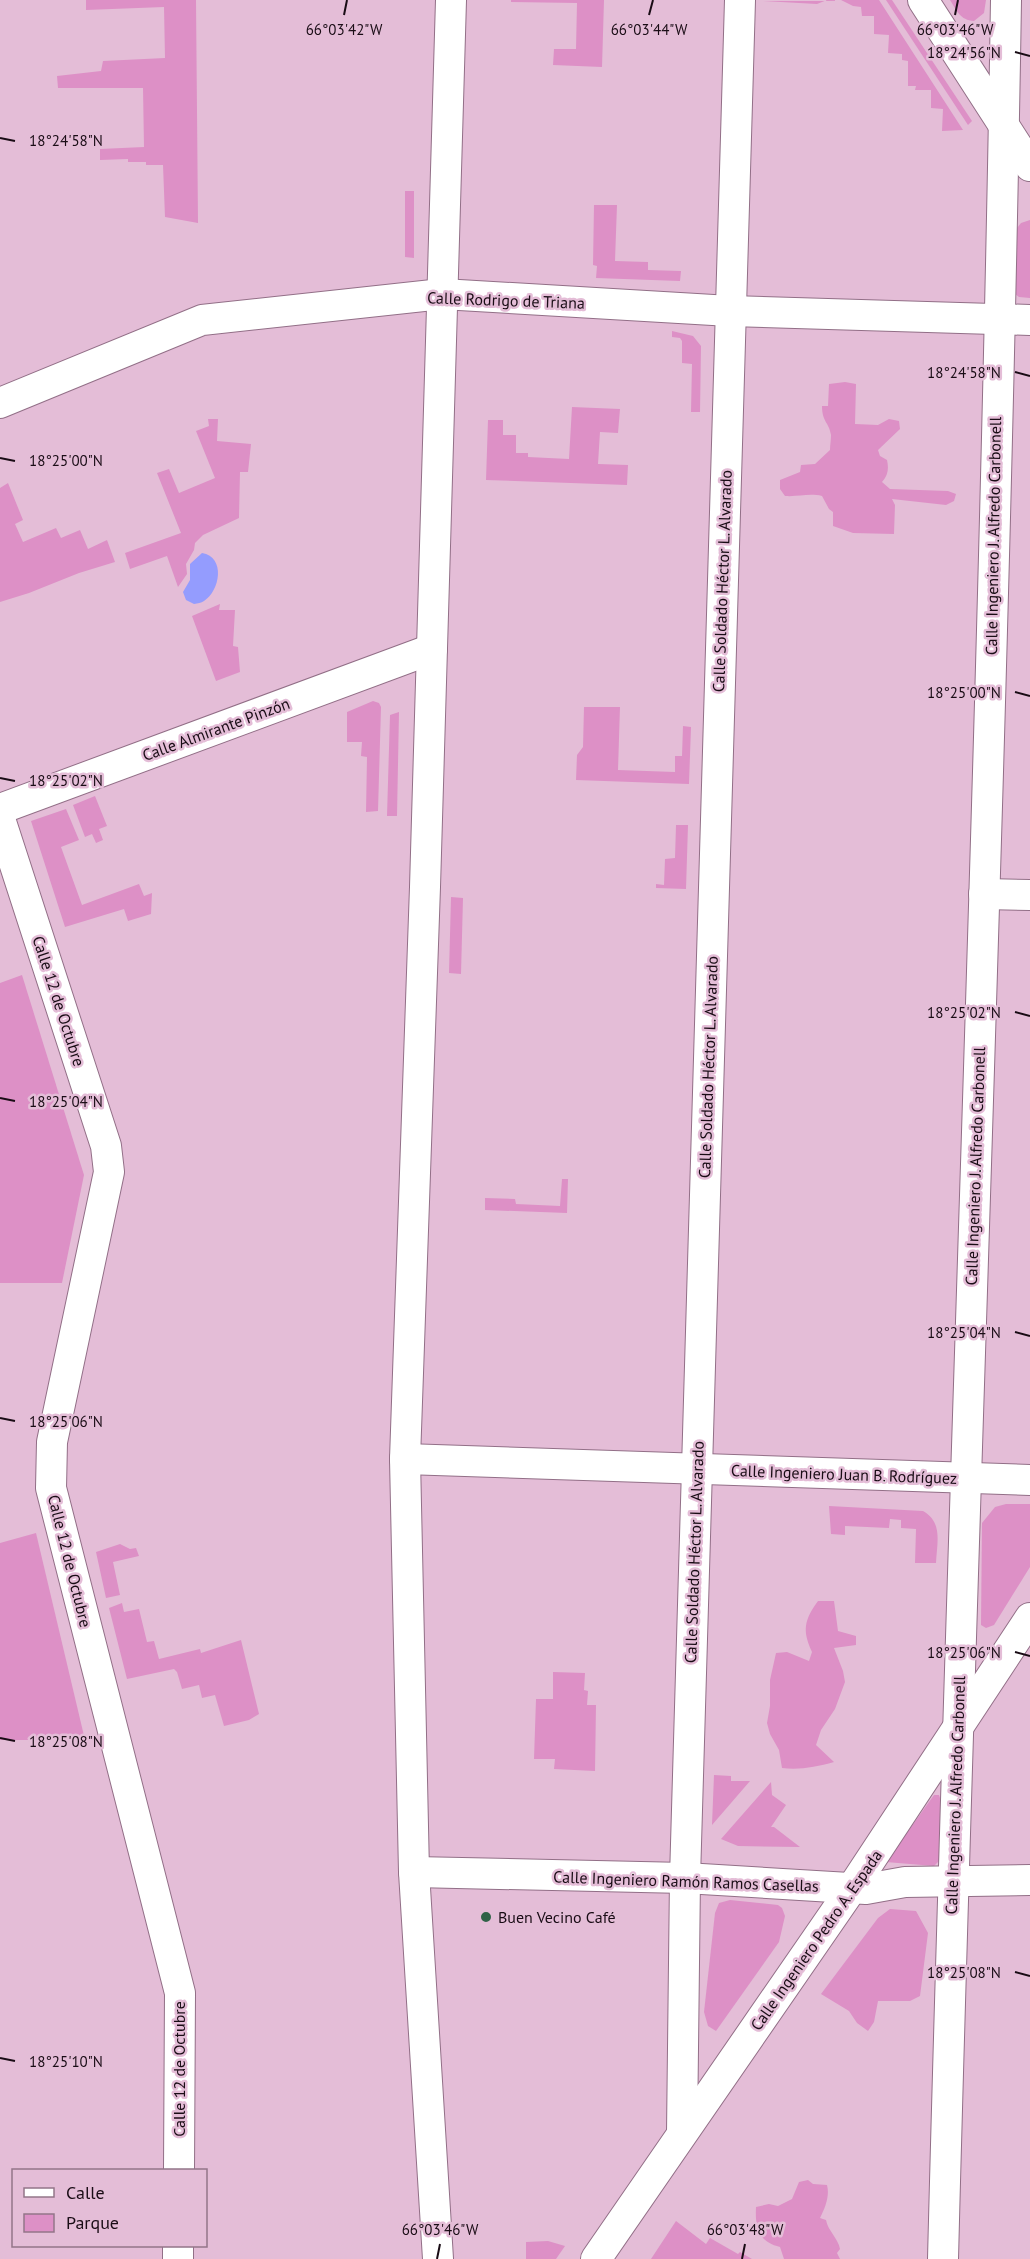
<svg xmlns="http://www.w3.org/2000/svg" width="1030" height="2259" font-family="'PT Sans',sans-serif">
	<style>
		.green { fill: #dd90c6 }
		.water { fill: #949cfe }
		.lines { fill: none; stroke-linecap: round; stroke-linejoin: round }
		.minor-casing { stroke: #926f87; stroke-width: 32 }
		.minor { stroke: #fff; stroke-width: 30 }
		.ticks { fill: none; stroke: #190c15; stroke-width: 2 }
		.poi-dot { fill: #2f6247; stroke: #e4bdd7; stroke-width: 2 }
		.labels { text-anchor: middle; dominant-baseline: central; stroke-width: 5; stroke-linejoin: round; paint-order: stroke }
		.street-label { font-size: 16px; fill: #190c15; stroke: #e4bdd7 }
		.poi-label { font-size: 16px; fill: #190c15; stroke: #e4bdd7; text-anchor: start }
		.ticks-label { font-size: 15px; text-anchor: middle; fill: #190c15; stroke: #e4bdd7; stroke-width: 5; stroke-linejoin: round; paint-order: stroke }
	</style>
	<rect width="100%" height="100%" fill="#e4bdd7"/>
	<!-- green -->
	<g class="green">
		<path d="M 86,0 L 196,0 L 198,223 L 165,217 L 163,165 L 146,165 L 146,162 L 128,162 L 128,159 L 100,160 L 100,149 L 144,147 L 143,88 L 58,88 L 57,76 L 101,71 L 103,61 L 165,58 L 164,7 L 86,10 Z"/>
		<path d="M 511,0 L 604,0 L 602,67 L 553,65 L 554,49 L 576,49 L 577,3 L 511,2 Z"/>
		<path d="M 827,0 L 817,4 L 763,1 L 836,0 Z"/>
		<path d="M 841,0 L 879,0 L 963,130 L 942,131 L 943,109 L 931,108 L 931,90 L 915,90 L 916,86 L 908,86 L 908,61 L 902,60 L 902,54 L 888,53 L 889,35 L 874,34 L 874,16 L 862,16 L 861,7 L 853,6 Z"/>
		<path d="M 886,0 L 892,0 L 972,121 L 968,125 Z"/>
		<path d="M 950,0 L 986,0 L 984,13 L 974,21 C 960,20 957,11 950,0 Z"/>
		<path d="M 405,191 L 414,191 L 414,258 L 405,257 Z"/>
		<path d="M 594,205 L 617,205 L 615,261 L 648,262 L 648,270 L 681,271 L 680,281 L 596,278 L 597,266 L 593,265 Z"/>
		<path d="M 1030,220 L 1030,298 L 1019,297 L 1015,294 L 1013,285 L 1017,228 L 1021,223 Z"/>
		<path d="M 672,331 L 693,336 L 701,346 L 700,412 L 691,412 L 692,364 L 682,363 L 682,341 L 680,338 L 672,337 Z"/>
		<path d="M 845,382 L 856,384 L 855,424 L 878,425 L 889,419 L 899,421 L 900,429 L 878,450 L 880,456 L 887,460 C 889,469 888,475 882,482 L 890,489 L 948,491 L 956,494 L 954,501 L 946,505 L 892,499 L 895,505 L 894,534 L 853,533 L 833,526 L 833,512 L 829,509 L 822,496 C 809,493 798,497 785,496 L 780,489 L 780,480 L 800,472 L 801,465 L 815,464 L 830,450 C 830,445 831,440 831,435 C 829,422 822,422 822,406 L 828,406 L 829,384 Z"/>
		<path d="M 572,407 L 620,409 L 618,433 L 600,432 L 598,464 L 628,465 L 627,485 L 486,480 L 488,420 L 503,420 L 503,435 L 516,435 L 516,453 L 528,453 L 528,457 L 569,459 Z"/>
		<path d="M 208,419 L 218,419 L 217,441 L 251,444 L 248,472 L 240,472 L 239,518 L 203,535 L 195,543 L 194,550 L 186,564 L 187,574 L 178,587 L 167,556 L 130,569 L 125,553 L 181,533 L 157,473 L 169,469 L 179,493 L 215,478 L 196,431 L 209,426 Z"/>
		<path d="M 8,483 L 23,520 L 15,524 L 23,542 L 56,528 L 61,538 L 80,530 L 88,549 L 107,540 L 115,562 L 79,573 L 29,593 L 0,602 L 0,488 Z"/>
		<path d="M 220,604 L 219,610 L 235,610 L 233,646 L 238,647 L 240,672 L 216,681 L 192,616 Z"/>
		<path d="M 373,701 L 379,703 L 381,707 L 378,811 L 366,812 L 367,757 L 361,756 L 362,742 L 347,742 L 347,712 Z"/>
		<path d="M 584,707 L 620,707 L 618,770 L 675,772 L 675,756 L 682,756 L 683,726 L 691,727 L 689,784 L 576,780 L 577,755 L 583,747 Z"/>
		<path d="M 399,712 L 397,816 L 387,816 L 390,715 Z"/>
		<path d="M 95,796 L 107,826 L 99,829 L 103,840 L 96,843 L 92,834 L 85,837 L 73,805 Z"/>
		<path d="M 66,809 L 79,840 L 61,847 L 82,905 L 139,884 L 144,896 L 152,893 L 151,914 L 128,921 L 124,909 L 65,927 L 31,821 Z"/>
		<path d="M 676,825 L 688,825 L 686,889 L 656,888 L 656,884 L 664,885 L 665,859 L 675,858 Z"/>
		<path d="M 451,897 L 463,898 L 461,974 L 449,973 Z"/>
		<path d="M 22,975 L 84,1175 L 62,1283 L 0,1283 L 0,983 Z"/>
		<path d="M 562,1179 L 568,1179 L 567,1213 L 485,1210 L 485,1198 L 515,1199 L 516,1204 L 560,1206 Z"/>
		<path d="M 1006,1504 L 1030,1504 L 1030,1567 L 994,1625 L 986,1628 L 981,1625 L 982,1523 L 995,1507 Z"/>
		<path d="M 829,1506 L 923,1511 C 943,1522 937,1543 936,1563 L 915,1563 L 916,1529 L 901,1528 L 901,1520 L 890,1519 L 889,1528 L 845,1526 L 845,1535 L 831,1534 Z"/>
		<path d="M 36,1533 L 85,1740 L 0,1740 L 0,1543 Z"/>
		<path d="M 120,1544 L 130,1549 L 136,1548 L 139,1556 L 113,1562 L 120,1595 L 106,1598 L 96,1552 Z"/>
		<path d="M 818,1601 L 834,1601 L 838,1631 L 856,1636 L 856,1645 L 834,1648 L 843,1671 L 845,1682 L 835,1709 L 821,1730 L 816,1745 L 834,1762 C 816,1767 800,1770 782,1768 L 779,1750 L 770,1734 L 767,1723 L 770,1706 L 770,1680 L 776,1653 L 787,1652 L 809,1661 L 812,1652 C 802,1631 804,1620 818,1601 Z"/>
		<path d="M 122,1603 L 124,1612 L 139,1609 L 147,1642 L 154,1641 L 159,1659 L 200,1649 L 201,1653 L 241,1640 L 259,1714 L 249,1720 L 224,1726 L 215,1695 L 202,1698 L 199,1685 L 182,1689 L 177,1672 L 174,1669 L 127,1679 L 109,1608 Z"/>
		<path d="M 553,1672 L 585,1673 L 584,1690 L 588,1691 L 587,1705 L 596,1705 L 595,1771 L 554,1769 L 555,1759 L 534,1759 L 536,1699 L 553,1699 Z"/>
		<path d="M 714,1775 L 731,1776 L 731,1781 L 750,1781 L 712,1825 Z"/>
		<path d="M 771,1782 L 772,1795 L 786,1805 L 771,1827 L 774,1827 L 800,1847 L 738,1846 L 721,1839 Z"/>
		<path d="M 934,1795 L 939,1795 L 941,1801 L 940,1860 L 934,1866 L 886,1862 Z"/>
		<path d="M 730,1900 L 778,1905 L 782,1908 L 785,1916 L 779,1942 L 716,2031 L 708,2026 L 704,2012 L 715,1913 L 719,1903 Z"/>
		<path d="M 890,1909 L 916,1911 L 928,1933 L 920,1996 L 910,2001 L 878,2001 L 874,2022 L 868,2031 L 857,2023 L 849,2011 L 821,1994 L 878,1918 Z"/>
		<path d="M 808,2180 L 813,2184 L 827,2185 C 830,2196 825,2208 820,2218 L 826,2220 C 828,2231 838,2238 840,2249 L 837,2253 L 840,2259 L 784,2259 L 780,2247 C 758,2242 755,2227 756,2207 L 769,2204 L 778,2206 L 792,2199 L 799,2182 Z"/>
		<path d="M 676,2221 L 706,2244 L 710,2238 L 738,2254 L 740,2252 L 752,2259 L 651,2259 Z"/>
		<path d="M 548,2241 L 565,2246 L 556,2259 L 526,2259 L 526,2242 Z"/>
	</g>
	<!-- water -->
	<path class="water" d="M 202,553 C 226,557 220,591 204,601 C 201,603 198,603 194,604 L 186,600 L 183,592 L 190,580 L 190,564 Z"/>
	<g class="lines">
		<!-- minor casing -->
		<g class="minor-casing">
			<g id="minor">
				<path d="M 923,0 L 1030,166"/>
				<path d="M 0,403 L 202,320 L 442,294 L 730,311 L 1030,320"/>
				<path d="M 0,809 L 432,649"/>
				<path d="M 0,819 L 106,1146 L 109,1172 L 52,1442 L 51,1488 L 180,1993 L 179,2170"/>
				<path d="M 984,894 L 1030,895"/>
				<path d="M 405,1459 L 1030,1480"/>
				<path d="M 414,1872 L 685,1878 L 866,1889 L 905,1882 L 1030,1880"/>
				<path d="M 682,2133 L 685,1878 L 740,0"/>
				<path d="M 178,2259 L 178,2246"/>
				<path d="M 438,2259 L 414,1872 L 405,1459 L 425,887 L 451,0"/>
				<path d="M 596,2259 L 852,1888 L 1030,1618"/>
				<path d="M 943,2259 C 962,1506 994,753 1006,0"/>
			</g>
		</g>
		<!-- minor -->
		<use href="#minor" class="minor"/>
	</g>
	<!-- ticks -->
	<path class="ticks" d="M 344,15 L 347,0M 649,15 L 653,0M 955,15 L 958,0M 1015,52 L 1030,56M 0,138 L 15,141M 1015,372 L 1030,376M 0,458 L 15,461M 1015,692 L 1030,696M 0,778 L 15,781M 1015,1012 L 1030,1016M 0,1098 L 15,1101M 1015,1332 L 1030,1336M 0,1418 L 15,1421M 1015,1652 L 1030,1656M 0,1738 L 15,1741M 1015,1972 L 1030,1976M 0,2058 L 15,2061M 437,2259 L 440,2244M 742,2259 L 745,2244"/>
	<!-- markers -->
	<circle class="poi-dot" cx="486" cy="1917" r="6"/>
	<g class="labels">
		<!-- street labels -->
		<g class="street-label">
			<text transform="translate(506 300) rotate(2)">Calle Rodrigo de Triana</text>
			<text transform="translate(993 536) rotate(-89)">Calle Ingeniero J. Alfredo Carbonell</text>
			<text transform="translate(722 581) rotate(-88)">Calle Soldado Héctor L. Alvarado</text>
			<text transform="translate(216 729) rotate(-20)">Calle Almirante Pinzón</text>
			<text transform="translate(59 1001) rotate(72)">Calle 12 de Octubre</text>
			<text transform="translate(708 1067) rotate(-88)">Calle Soldado Héctor L. Alvarado</text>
			<text transform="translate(975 1166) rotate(-88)">Calle Ingeniero J. Alfredo Carbonell</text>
			<text transform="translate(844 1474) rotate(2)">Calle Ingeniero Juan B. Rodríguez</text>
			<text transform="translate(694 1552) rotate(-88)">Calle Soldado Héctor L. Alvarado</text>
			<text transform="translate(70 1561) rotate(76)">Calle 12 de Octubre</text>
			<text transform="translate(955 1795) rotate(-88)">Calle Ingeniero J. Alfredo Carbonell</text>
			<text transform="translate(686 1881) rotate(2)">Calle Ingeniero Ramón Ramos Casellas</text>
			<text transform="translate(816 1940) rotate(-55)">Calle Ingeniero Pedro A. Espada</text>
			<text transform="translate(179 2069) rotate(-90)">Calle 12 de Octubre</text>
		</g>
		<!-- poi labels -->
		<g class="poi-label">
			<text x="498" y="1917">Buen Vecino Café</text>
		</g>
	</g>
	<g class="ticks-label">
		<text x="344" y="35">66°03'42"W</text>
		<text x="649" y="35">66°03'44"W</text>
		<text x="955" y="35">66°03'46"W</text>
		<text x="964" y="58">18°24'56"N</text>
		<text x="66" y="146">18°24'58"N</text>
		<text x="964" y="378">18°24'58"N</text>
		<text x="66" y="466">18°25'00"N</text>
		<text x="964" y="698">18°25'00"N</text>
		<text x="66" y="786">18°25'02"N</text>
		<text x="964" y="1018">18°25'02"N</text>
		<text x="66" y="1107">18°25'04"N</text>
		<text x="964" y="1338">18°25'04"N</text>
		<text x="66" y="1427">18°25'06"N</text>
		<text x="964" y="1658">18°25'06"N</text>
		<text x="66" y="1747">18°25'08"N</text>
		<text x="964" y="1978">18°25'08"N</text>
		<text x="66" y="2067">18°25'10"N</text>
		<text x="440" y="2235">66°03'46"W</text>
		<text x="745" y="2235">66°03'48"W</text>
	</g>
	<!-- legend -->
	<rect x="12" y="2169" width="195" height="78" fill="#e4bdd7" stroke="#937689" stroke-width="1.5"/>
	<rect x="24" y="2188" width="30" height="9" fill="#ffffff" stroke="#937689" stroke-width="1.5"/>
	<text x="66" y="2199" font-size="18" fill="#190c15">Calle</text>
	<rect x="24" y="2214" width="30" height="18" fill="#dd90c6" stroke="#937689" stroke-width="1.5"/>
	<text x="66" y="2229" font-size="18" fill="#190c15">Parque</text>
</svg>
